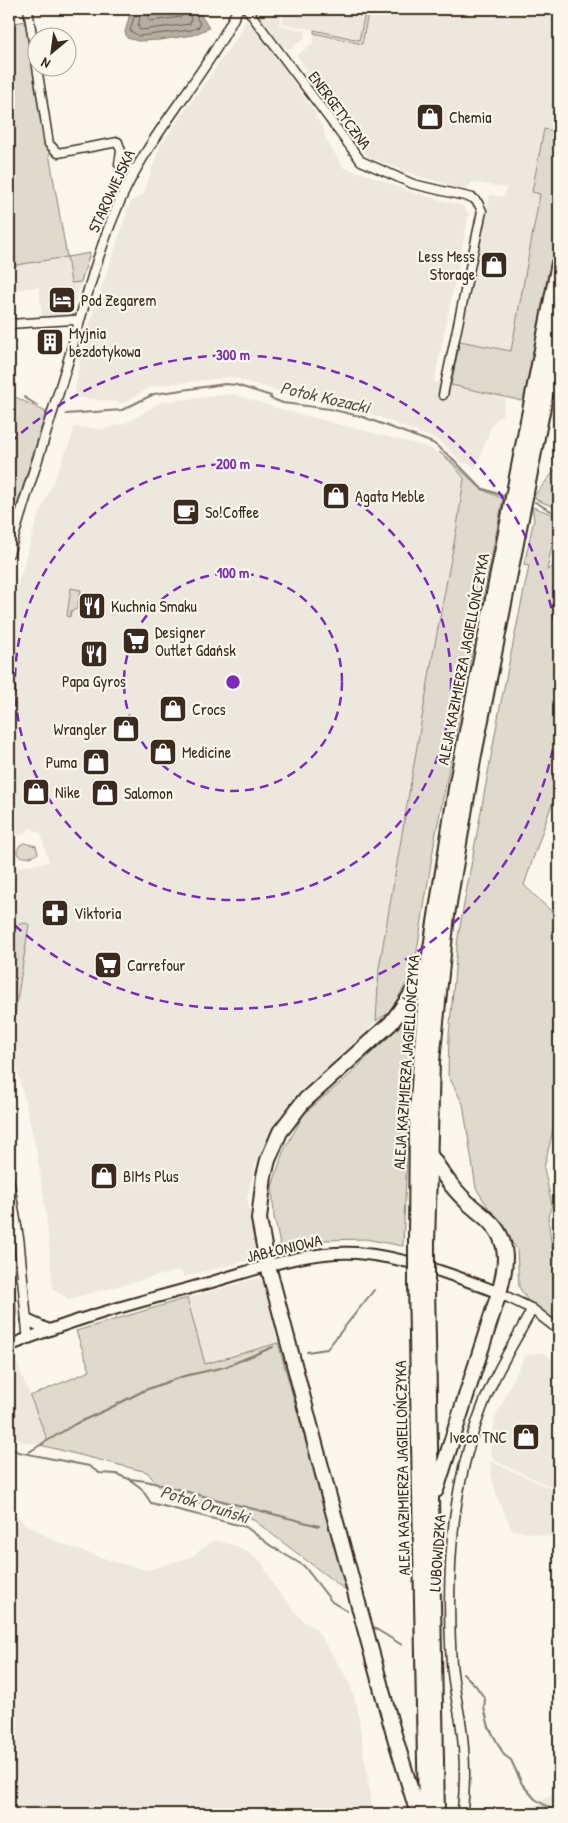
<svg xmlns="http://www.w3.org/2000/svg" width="568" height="1823" font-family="'Patrick Hand',sans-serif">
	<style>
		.built { fill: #ede8dd }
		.green { fill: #dfd9ce; stroke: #8d8276 }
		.water { fill: #b6aea2; stroke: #85796d }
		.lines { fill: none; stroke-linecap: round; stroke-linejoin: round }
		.shore { stroke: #6c5f53; stroke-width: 1 }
		.stream { stroke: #85796d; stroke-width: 2 }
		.minor-casing { stroke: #3b2a1e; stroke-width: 11 }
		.tertiary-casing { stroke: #3b2a1e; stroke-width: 12 }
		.secondary-casing { stroke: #3b2a1e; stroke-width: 14 }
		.motorway-casing { stroke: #3b2a1e; stroke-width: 18 }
		.minor { stroke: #fbf7ec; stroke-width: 8 }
		.tertiary { stroke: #fbf7ec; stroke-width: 9 }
		.secondary { stroke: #fbf7ec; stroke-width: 10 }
		.motorway { stroke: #fbf7ec; stroke-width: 14 }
		.motorway-bridge-casing { stroke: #3b2a1e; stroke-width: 18; stroke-linecap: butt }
		.motorway-bridge { stroke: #fbf7ec; stroke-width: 14 }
		.ring { fill: none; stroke: #7b2cbf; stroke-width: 2.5; stroke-dasharray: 9 6 }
		.labels { text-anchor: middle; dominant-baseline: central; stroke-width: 4.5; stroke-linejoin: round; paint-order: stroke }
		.street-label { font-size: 16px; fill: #3b2a1e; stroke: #fbf7ec }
		.poi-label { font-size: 16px; fill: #3b2a1e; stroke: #fbf7ec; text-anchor: start }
		.water-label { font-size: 18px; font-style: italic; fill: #605246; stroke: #fbf7ec }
		.centre { fill: #7b2cbf; stroke: #fbf7ec; stroke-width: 2.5 }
		.ring-label { font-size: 15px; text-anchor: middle; font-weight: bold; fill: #7b2cbf; stroke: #fbf7ec; stroke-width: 4.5; stroke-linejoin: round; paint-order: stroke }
	</style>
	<rect width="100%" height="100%" fill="#fbf7ec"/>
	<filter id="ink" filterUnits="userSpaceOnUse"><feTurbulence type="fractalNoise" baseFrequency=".02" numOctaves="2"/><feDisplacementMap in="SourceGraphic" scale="10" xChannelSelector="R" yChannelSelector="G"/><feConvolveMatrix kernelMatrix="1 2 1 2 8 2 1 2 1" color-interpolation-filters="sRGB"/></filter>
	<g filter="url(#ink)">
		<!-- built -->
		<g class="built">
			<path d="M 254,9 L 283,9 L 279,25 L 306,31 L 305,37 L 290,49 L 282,46 Z"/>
			<path d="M 285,9 L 366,9 L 359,40 L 282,23 Z"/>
			<path d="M 369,9 L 559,9 L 559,132 L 544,129 L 532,192 L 541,194 L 511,351 L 460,341 L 490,195 L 504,197 L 506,188 L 473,182 L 465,190 L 412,174 L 368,157 L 331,107 L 297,55 L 313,43 L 315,33 L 362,44 Z"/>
			<path d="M 245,20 L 253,24 L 316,114 L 315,116 L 324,130 L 325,138 L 344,168 L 366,174 L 408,191 L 463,206 L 469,214 L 434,382 L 505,398 L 503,413 L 492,424 L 476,469 L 466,462 L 463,464 L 443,444 L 435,439 L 346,404 L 323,401 L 323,399 L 322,401 L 305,399 L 231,377 L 153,386 L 123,403 L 74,397 L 83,343 L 131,201 L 143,195 L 160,146 L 241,32 Z"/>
			<path d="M 67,257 L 71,283 L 81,282 L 71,315 L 42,317 L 39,287 L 11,290 L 10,266 Z"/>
			<path d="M 233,394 L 283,410 L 428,447 L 451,462 L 464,478 L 457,527 L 431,665 L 379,968 L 376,1021 L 357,1043 L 343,1052 L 322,1074 L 297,1092 L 299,1093 L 276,1121 L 255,1166 L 247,1198 L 259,1257 L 184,1277 L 181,1270 L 68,1299 L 53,1289 L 46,1215 L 37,1153 L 10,1038 L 9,1037 L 9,869 L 49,862 L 41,834 L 31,828 L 24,834 L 9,837 L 9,614 L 37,520 L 71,440 L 74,427 L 103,429 L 126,423 L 161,402 Z"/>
			<path d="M 258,1278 L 266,1286 L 278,1343 L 204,1364 L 187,1298 Z"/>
			<path d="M 543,1352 L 559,1367 L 559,1490 L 495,1461 L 490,1455 L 495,1419 L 514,1377 L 525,1356 Z"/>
			<path d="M 9,1360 L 18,1365 L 47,1439 L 40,1445 L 23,1442 L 9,1435 Z"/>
			<path d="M 490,1461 L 559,1492 L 559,1538 L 512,1530 L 497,1497 L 491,1472 Z"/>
			<path d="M 9,1508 L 24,1523 L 59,1543 L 115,1562 L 148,1570 L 191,1557 L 215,1540 L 239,1547 L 261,1561 L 274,1586 L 304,1622 L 315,1628 L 349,1681 L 357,1706 L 373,1814 L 9,1814 Z"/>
			<path d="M 559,1788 L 559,1814 L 523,1814 L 540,1802 Z"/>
		</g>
		<!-- green -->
		<g class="green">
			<path d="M 366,9 L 369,9 L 362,44 L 314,33 L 314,30 L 359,40 Z"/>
			<path d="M 26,21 L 67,257 L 90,253 L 81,282 L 71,283 L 67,257 L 10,266 L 14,319 L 9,319 L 9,24 Z"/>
			<path d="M 544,129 L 559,132 L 559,237 L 527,402 L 451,385 L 460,341 L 511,351 L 540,194 L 532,192 Z"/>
			<path d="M 9,394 L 46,412 L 9,531 L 9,432 L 14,405 L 9,401 Z"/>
			<path d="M 559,445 L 559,509 L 537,500 L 534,496 L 555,470 Z"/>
			<path d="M 439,452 L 448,458 L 481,489 L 503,499 L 435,838 L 414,970 L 390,1012 L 376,1021 L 379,968 L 431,665 L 457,527 L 464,478 L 451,462 Z"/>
			<path d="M 532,507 L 558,516 L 547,570 L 553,567 L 558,545 L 559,543 L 559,775 L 555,795 L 524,885 L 559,919 L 559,1104 L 544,1168 L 552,1205 L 548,1217 L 551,1242 L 559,1275 L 559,1323 L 528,1301 L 519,1287 L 517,1249 L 496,1220 L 476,1188 L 463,1104 L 448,1075 L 449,1035 L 458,937 L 500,707 L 529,566 L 524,565 L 534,519 Z"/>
			<path d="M 71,588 L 81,590 L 77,609 L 71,611 L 70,617 L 67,616 Z"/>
			<path d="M 24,843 L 36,846 L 38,853 C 32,858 23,859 17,854 L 17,850 L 20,845 Z"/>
			<path d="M 26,923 L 29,925 L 15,1014 L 9,1020 L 9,926 Z"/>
			<path d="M 413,1010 L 403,1246 L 365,1239 L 323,1240 L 281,1249 L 274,1217 L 272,1187 L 283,1152 L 304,1114 L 352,1073 Z"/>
			<path d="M 9,1234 L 17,1317 L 15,1328 L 9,1333 Z"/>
			<path d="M 187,1298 L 205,1364 L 278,1343 L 348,1592 L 247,1515 L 166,1495 L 147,1472 L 40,1445 L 47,1439 L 30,1396 L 90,1371 L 76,1331 Z"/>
		</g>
		<!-- water -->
		<path class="water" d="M 136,9 L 200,9 L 202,17 L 209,28 L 193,35 L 160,40 L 138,41 L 127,38 L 125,32 L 131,10 Z"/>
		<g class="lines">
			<!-- shore -->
			<g class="shore">
				<path d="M 136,9 L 130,31 L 139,36 L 191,30 L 199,27 L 200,24 L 197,18 L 196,9"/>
				<path d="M 142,9 L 138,27 L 140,30 L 190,24 L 191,21 L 189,9"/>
				<path d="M 150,9 L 148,19 L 151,21 L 181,17 L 182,15 L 182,9"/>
			</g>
			<!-- stream -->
			<g class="stream">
				<path d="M 9,388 L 15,392"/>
				<path d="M 24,397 L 38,406"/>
				<path d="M 66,414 L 122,410 L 154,394 L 225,384 L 236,385 L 271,396 L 270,398 L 283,403 L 330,409 L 363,417 L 433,443 L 452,458 L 481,488 L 503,496"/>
				<path d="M 535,502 L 551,511"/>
				<path d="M 307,1352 L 327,1349 L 374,1290"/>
				<path d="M 9,1447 L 18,1452 L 89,1466 L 99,1473 L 116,1474 L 129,1479 L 141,1488 L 151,1503 L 246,1527 L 271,1546 L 304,1566 L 332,1602 L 347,1611"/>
				<path d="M 29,1452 L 75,1424 L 108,1409 L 145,1390 L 184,1376 L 225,1367 L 273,1347"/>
				<path d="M 130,1479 L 146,1481 L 319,1526"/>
				<path d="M 371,1626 L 402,1645"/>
				<path d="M 463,1673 L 476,1686 L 485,1699 L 484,1708 L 489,1727 L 504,1755 L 511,1760 L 522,1784 L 535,1799 L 559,1814"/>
			</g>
			<!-- minor casing -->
			<g class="minor-casing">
				<g id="minor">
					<path d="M 28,9 L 49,144 L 58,153 L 118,142 L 121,151 L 119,164 L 135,170"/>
					<path d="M 247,9 L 361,161 L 413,184 L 473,198 L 478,203 L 482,211 L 443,395"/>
					<path d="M 9,324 L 73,320 L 79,323"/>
				</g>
			</g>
			<!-- tertiary casing -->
			<g class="tertiary-casing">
				<g id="tertiary">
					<path d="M 9,553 C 27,490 48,428 67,365 C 84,307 98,247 124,192 C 155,127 207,74 238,9"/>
					<path d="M 9,1181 L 19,1241 L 28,1337"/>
					<path d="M 499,1293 L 532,1309 L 559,1330"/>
					<path d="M 462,1814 C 466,1784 465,1754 461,1724 C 457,1701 452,1679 451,1656 C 446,1562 452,1473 491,1386 C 503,1359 519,1335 532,1309"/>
				</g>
			</g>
			<!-- secondary casing -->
			<g class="secondary-casing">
				<g id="secondary">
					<path d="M 27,1320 L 49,1330"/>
					<path d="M 9,1346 C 74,1318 143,1301 212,1282 C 258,1269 307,1250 357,1253 C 405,1257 454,1275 499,1293"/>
				</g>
			</g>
			<!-- motorway casing -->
			<g class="motorway-casing">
				<g id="motorway">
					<path d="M 428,1152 C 440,1170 451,1187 466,1201 C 473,1208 482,1214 489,1221 C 511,1241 506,1268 499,1293 L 436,1490"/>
					<path d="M 416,1240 L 417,1112 L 428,967 L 457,782 L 559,263"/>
					<path d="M 427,1243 L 432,1061 L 447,915 L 473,760 L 559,326"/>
					<path d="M 416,1283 L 426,1814"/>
					<path d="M 427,1288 L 437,1814"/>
					<path d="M 418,1814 L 393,1731 L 328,1493 L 267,1262 L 259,1219 L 264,1176 L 268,1160 L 280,1132 L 303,1102 L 391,1023 L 409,998 L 426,970"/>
				</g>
			</g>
			<!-- minor -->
			<use href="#minor" class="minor"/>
			<!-- tertiary -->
			<use href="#tertiary" class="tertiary"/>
			<!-- secondary -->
			<use href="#secondary" class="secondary"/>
			<!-- motorway -->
			<use href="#motorway" class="motorway"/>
			<!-- motorway-bridge casing -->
			<g class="motorway-bridge-casing">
				<g id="motorway-bridge">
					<path d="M 416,1240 L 416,1283"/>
					<path d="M 427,1288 L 427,1243"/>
				</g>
			</g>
			<!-- motorway-bridge -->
			<use href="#motorway-bridge" class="motorway-bridge"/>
		</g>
	</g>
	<!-- distance rings -->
	<g class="ring">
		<circle cx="233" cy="682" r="109"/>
		<circle cx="233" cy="682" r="218"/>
		<path d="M559 705A327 327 0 0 1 10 921M10 443A327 327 0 0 1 559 659"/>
	</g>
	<!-- icons -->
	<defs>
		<g id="shop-square" transform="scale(1.4375)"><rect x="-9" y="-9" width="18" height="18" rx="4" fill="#3b2a1e" stroke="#fbf7ec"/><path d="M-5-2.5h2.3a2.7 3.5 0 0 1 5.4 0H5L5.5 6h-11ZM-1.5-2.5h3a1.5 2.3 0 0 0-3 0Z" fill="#fff"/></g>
		<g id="hotel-square" transform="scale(1.4375)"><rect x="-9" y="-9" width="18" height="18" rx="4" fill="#3b2a1e" stroke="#fbf7ec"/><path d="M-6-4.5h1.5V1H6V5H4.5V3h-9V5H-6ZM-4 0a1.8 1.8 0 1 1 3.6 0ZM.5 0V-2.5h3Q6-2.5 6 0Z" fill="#fff"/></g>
		<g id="building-square" transform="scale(1.4375)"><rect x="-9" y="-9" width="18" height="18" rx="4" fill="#3b2a1e" stroke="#fbf7ec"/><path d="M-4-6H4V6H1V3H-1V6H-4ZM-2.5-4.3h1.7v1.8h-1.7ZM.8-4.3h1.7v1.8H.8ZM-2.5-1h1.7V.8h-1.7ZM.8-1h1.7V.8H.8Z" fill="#fff"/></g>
		<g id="cafe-square" transform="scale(1.4375)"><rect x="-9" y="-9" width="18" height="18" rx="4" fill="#3b2a1e" stroke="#fbf7ec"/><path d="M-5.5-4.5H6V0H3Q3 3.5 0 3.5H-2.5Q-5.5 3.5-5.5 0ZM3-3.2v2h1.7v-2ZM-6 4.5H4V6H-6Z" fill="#fff"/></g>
		<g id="restaurant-square" transform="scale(1.4375)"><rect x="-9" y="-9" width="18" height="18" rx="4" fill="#3b2a1e" stroke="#fbf7ec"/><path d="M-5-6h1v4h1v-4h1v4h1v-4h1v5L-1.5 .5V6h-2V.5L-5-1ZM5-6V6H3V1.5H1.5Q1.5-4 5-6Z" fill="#fff"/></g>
		<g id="supermarket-square" transform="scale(1.4375)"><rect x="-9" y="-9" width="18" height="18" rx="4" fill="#3b2a1e" stroke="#fbf7ec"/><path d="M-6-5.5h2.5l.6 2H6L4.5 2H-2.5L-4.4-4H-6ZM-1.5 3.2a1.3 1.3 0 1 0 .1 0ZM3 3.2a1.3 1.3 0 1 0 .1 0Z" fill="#fff"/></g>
		<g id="pharmacy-square" transform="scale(1.4375)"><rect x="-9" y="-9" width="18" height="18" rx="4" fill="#3b2a1e" stroke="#fbf7ec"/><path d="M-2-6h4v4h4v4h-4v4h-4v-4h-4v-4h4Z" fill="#fff"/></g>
	</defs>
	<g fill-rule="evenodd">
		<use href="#shop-square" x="430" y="117"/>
		<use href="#shop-square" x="494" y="265"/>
		<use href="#hotel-square" x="62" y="300"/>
		<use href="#building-square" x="50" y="342"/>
		<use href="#shop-square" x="336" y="496"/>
		<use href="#cafe-square" x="186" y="512"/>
		<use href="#restaurant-square" x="92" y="606"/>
		<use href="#supermarket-square" x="136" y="641"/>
		<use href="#restaurant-square" x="94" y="654"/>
		<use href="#shop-square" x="173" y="709"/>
		<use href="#shop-square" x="126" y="729"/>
		<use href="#shop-square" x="163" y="752"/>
		<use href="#shop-square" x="96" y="762"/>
		<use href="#shop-square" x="36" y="792"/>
		<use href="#shop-square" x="105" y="793"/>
		<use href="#pharmacy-square" x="55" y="913"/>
		<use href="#supermarket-square" x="108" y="965"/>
		<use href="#shop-square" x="104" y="1176"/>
		<use href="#shop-square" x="526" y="1437"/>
	</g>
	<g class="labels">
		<!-- street labels -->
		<g class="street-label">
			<text transform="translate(340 110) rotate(53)">ENERGETYCZNA</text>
			<text transform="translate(111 191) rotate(-65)">STAROWIEJSKA</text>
			<text transform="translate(463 659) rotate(-79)">ALEJA KAZIMIERZA JAGIELLOŃCZYKA</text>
			<text transform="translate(406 1062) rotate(-86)">ALEJA KAZIMIERZA JAGIELLOŃCZYKA</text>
			<text transform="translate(284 1248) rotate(-13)">JABŁONIOWA</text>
			<text transform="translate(402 1468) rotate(-91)">ALEJA KAZIMIERZA JAGIELLOŃCZYKA</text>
			<text transform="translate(437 1553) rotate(-86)">LUBOWIDZKA</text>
		</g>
		<!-- poi labels -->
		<g class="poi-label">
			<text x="449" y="117">Chemia</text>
			<text x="475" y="256" text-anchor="end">Less Mess<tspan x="475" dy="18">Storage</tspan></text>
			<text x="81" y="300">Pod Zegarem</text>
			<text x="69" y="333">Myjnia<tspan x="69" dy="18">bezdotykowa</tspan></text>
			<text x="355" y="496">Agata Meble</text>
			<text x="205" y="512">So!Coffee</text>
			<text x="111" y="606">Kuchnia Smaku</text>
			<text x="155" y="632">Designer<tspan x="155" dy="18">Outlet Gdańsk</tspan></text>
			<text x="94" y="681" text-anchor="middle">Papa Gyros</text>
			<text x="192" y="709">Crocs</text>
			<text x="107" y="729" text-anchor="end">Wrangler</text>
			<text x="182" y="752">Medicine</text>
			<text x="77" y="762" text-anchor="end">Puma</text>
			<text x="55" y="792">Nike</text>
			<text x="124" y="793">Salomon</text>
			<text x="74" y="913">Viktoria</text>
			<text x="127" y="965">Carrefour</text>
			<text x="123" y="1176">BIMs Plus</text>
			<text x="507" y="1437" text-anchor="end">Iveco TNC</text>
		</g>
		<!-- water labels -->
		<g class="water-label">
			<text transform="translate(325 397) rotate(13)">Potok Kozacki</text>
			<text transform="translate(205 1504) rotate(17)">Potok Oruński</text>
		</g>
	</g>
	<circle cx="233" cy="682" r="8" class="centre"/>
	<g class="ring-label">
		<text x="233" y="360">300 m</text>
		<text x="233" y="469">200 m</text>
		<text x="233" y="578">100 m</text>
	</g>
	<!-- margin -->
	<rect width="568" height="1823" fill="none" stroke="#fbf7ec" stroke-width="30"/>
	<rect x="15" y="15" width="538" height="1793" fill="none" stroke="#3b2a1e" stroke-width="2" filter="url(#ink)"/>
	<!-- north arrow -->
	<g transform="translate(52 52) rotate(209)"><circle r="24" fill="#fbf7ec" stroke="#aea59a"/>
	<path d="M0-4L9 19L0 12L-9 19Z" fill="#3b2a1e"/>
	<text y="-8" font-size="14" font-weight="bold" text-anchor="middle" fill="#3b2a1e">N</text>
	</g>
</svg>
